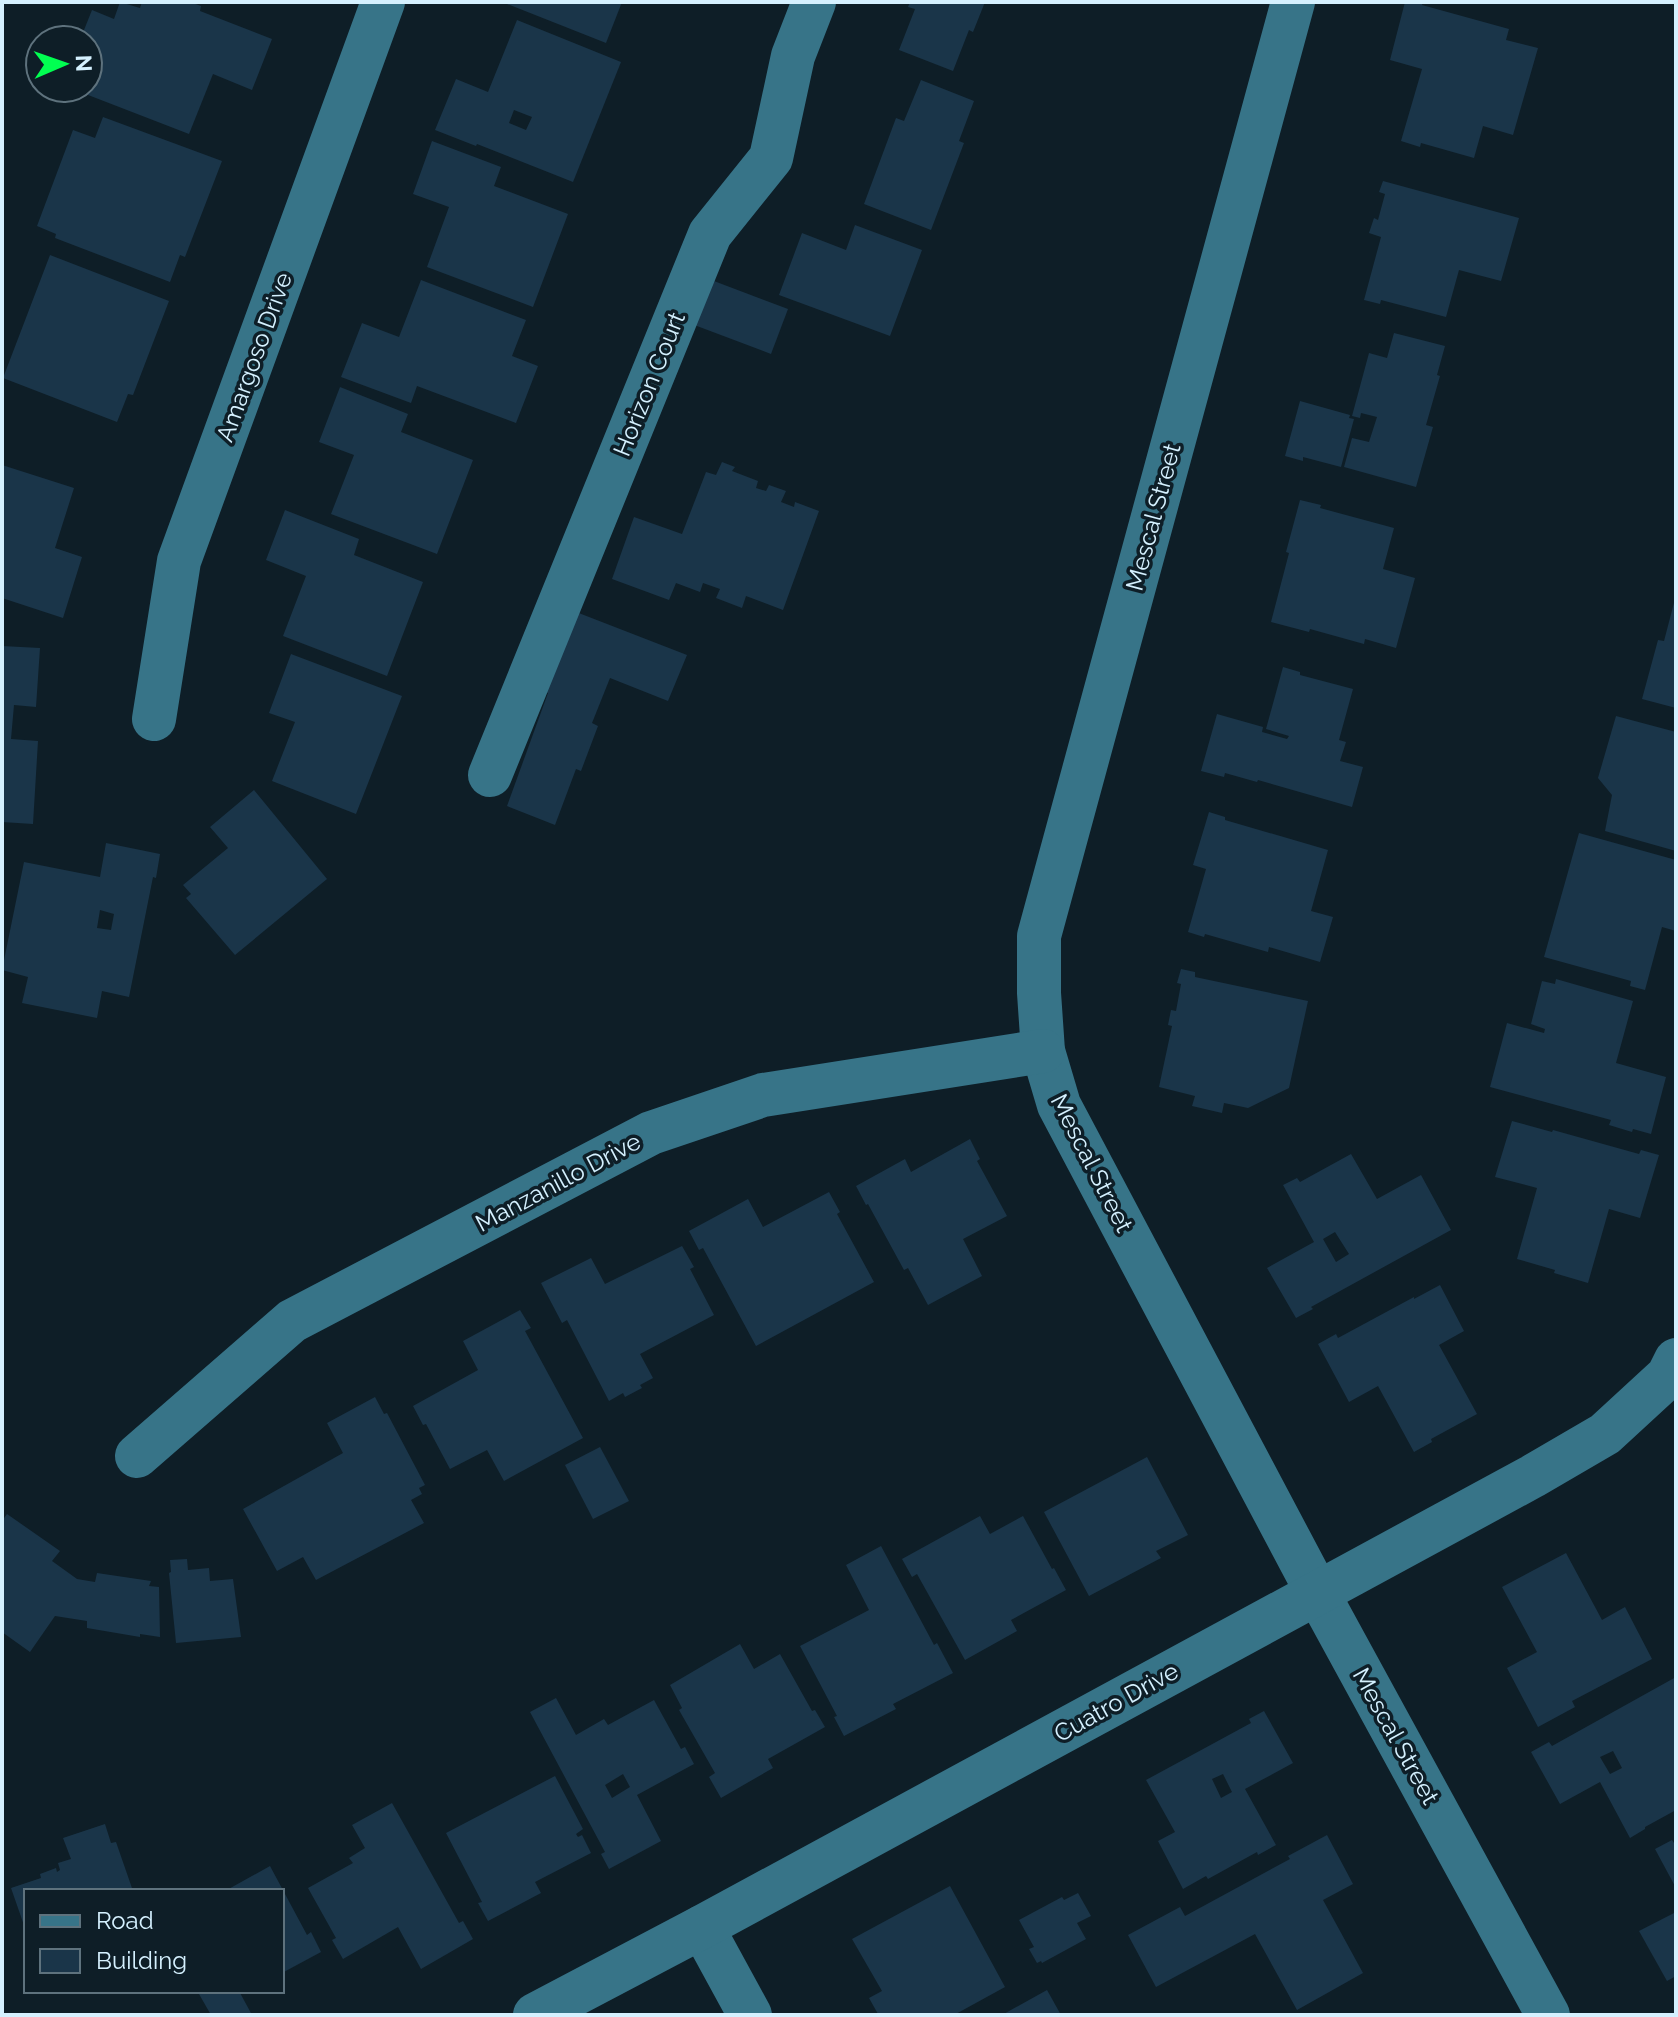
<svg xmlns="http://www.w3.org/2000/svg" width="1678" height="2017" font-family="Raleway,sans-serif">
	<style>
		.building { fill: #1a3549; fill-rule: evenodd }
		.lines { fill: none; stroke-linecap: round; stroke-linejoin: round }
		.minor { stroke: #377488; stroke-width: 44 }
		.labels { text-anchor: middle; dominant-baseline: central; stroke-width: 7; stroke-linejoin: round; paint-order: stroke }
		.street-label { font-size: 24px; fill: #d5f1ff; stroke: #0e1e27 }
	</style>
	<rect width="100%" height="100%" fill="#0e1e27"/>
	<!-- building -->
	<g class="building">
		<path d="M 120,2 L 140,8 L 142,2 L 190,2 L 201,6 L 200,11 L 272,39 L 252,90 L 213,74 L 189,134 L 70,88 L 88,88 L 88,40 L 80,40 L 92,10 L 114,19 Z"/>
		<path d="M 502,2 L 622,2 L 606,43 Z"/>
		<path d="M 910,2 L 985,2 L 973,32 L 969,30 L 953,71 L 899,50 L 915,9 L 908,7 Z"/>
		<path d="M 1405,2 L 1423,2 L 1422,5 L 1509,29 L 1506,40 L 1538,48 L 1513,135 L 1483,126 L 1474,158 L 1421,143 L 1420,147 L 1401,141 L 1422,69 L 1390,60 Z"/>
		<path d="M 517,20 L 621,62 L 573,182 L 477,144 L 476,146 L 435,130 L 456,79 L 488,92 ZM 514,110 L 532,117 L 526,130 L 509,123 Z"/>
		<path d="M 921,80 L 974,101 L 959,141 L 964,143 L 931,230 L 864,204 L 896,118 L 904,121 Z"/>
		<path d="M 103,117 L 222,161 L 185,257 L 180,255 L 170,282 L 55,238 L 56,234 L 37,226 L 73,130 L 95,138 Z"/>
		<path d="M 432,141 L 501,167 L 494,186 L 568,214 L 533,307 L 427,267 L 449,207 L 413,194 Z"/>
		<path d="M 1383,181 L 1519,218 L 1501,281 L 1459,270 L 1446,317 L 1381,300 L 1380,304 L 1364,300 L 1381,237 L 1369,233 L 1374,218 L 1378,220 L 1385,194 L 1379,192 Z"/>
		<path d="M 855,225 L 922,250 L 890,336 L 779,295 L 802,233 L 846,250 Z"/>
		<path d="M 50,255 L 169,301 L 133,395 L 128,394 L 117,422 L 3,378 Z"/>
		<path d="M 706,278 L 788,309 L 771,354 L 689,323 Z"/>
		<path d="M 421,280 L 526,320 L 512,356 L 538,366 L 516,423 L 417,386 L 411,403 L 341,377 L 362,323 L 399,337 Z"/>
		<path d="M 1394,333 L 1445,346 L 1437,375 L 1440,376 L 1426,425 L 1433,427 L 1416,487 L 1344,467 L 1352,438 L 1369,442 L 1377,417 L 1361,413 L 1360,418 L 1352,416 L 1369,353 L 1387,358 Z"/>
		<path d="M 340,387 L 408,414 L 401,432 L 473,460 L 437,554 L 331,514 L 354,455 L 319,442 Z"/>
		<path d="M 1300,401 L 1350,415 L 1349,418 L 1354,419 L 1341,467 L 1303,457 L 1303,461 L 1285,456 Z"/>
		<path d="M 722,462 L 735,467 L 732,471 L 758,481 L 756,488 L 766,491 L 769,485 L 786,491 L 781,502 L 794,507 L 795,502 L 819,511 L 783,610 L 746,596 L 742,608 L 716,598 L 720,589 L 703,583 L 700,592 L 676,583 L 669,600 L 612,579 L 634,517 L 682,534 L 706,472 L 716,475 Z"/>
		<path d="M 2,465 L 74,488 L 55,548 L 82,557 L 63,618 L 2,598 Z"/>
		<path d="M 1300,500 L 1321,505 L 1320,508 L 1394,528 L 1383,569 L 1415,578 L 1396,648 L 1365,639 L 1364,644 L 1310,629 L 1309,632 L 1271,622 L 1289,553 L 1286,552 Z"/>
		<path d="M 285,510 L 359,539 L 354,555 L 423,582 L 387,676 L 283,636 L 306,576 L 266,560 Z"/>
		<path d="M 1675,599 L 1676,599 L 1676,708 L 1642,699 L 1658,640 L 1664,641 Z"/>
		<path d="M 571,610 L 687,655 L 668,701 L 610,678 L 592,723 L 598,726 L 581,771 L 576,769 L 555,825 L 507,806 L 548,693 L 540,690 Z"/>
		<path d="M 2,646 L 40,648 L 36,707 L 14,705 L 11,739 L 38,741 L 33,824 L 2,822 Z"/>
		<path d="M 291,654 L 402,696 L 356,814 L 272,781 L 295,722 L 269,713 Z"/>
		<path d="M 1283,667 L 1300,672 L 1300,675 L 1353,689 L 1339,740 L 1346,742 L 1340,761 L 1363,767 L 1352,807 L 1258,780 L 1257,782 L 1225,773 L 1224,777 L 1201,771 L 1217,714 L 1263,727 L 1262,732 L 1287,739 L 1289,736 L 1266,729 Z"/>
		<path d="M 1616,716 L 1676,732 L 1676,851 L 1605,831 L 1612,795 L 1598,778 Z"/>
		<path d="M 254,790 L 327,879 L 235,955 L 186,898 L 191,894 L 183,885 L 228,848 L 210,827 Z"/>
		<path d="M 1209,812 L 1225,817 L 1225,820 L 1328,850 L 1311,911 L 1333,917 L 1320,962 L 1269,947 L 1268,952 L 1205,934 L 1204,937 L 1188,932 L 1206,869 L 1193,865 Z"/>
		<path d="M 1579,833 L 1676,860 L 1676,931 L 1662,927 L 1645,990 L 1630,986 L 1631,981 L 1544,957 Z"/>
		<path d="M 106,843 L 160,854 L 156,878 L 153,877 L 129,997 L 102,991 L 97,1018 L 22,1003 L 28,977 L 2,970 L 24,862 L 100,877 ZM 100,910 L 114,914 L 111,930 L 97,928 Z"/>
		<path d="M 1181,969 L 1195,972 L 1195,977 L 1308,1001 L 1289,1088 L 1248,1108 L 1224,1103 L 1222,1113 L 1192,1106 L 1195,1096 L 1159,1087 L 1172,1026 L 1168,1025 L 1171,1010 L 1176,1011 L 1181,984 L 1177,983 Z"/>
		<path d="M 1556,979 L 1633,1001 L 1616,1063 L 1666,1077 L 1651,1134 L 1633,1129 L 1632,1132 L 1609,1125 L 1611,1120 L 1490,1087 L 1507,1023 L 1544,1033 L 1545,1029 L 1531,1024 L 1542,981 L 1555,984 Z"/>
		<path d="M 1512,1121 L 1552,1132 L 1553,1130 L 1639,1154 L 1641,1150 L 1659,1155 L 1640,1218 L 1609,1209 L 1588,1283 L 1554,1273 L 1555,1270 L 1517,1259 L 1537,1188 L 1495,1177 Z"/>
		<path d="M 970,1139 L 980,1159 L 977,1161 L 1007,1216 L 963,1239 L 982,1276 L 928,1305 L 908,1268 L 904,1270 L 868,1204 L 866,1205 L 856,1186 L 905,1159 L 911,1172 Z"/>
		<path d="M 1351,1154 L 1377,1199 L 1421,1175 L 1451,1230 L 1311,1307 L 1313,1309 L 1296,1318 L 1267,1268 L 1314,1242 L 1283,1185 L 1297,1178 L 1300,1182 ZM 1335,1232 L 1349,1254 L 1336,1262 L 1323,1239 Z"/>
		<path d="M 829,1192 L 840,1212 L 837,1214 L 874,1282 L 756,1346 L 703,1248 L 699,1250 L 689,1231 L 748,1199 L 763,1227 Z"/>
		<path d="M 682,1246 L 694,1267 L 690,1269 L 714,1315 L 640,1354 L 653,1378 L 640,1385 L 642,1388 L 625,1397 L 623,1393 L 609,1401 L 567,1320 L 562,1323 L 541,1283 L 591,1258 L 605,1284 Z"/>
		<path d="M 1440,1285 L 1464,1331 L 1439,1345 L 1477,1414 L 1431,1439 L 1432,1442 L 1414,1452 L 1378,1386 L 1349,1402 L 1318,1344 L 1336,1334 L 1338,1338 L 1414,1297 L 1414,1299 Z"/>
		<path d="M 520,1310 L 531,1328 L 525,1331 L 583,1438 L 504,1481 L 487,1450 L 450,1469 L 426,1424 L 423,1425 L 413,1406 L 478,1370 L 463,1341 Z"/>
		<path d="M 375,1397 L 384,1414 L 387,1413 L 425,1485 L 419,1488 L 422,1494 L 411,1500 L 424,1523 L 316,1580 L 303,1557 L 277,1571 L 243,1509 L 343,1453 L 327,1423 Z"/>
		<path d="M 600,1447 L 629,1501 L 593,1519 L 565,1465 Z"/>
		<path d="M 1147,1457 L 1188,1535 L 1156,1551 L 1161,1558 L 1089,1596 L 1044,1512 Z"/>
		<path d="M 7,1514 L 60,1551 L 52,1561 L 77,1579 L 95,1582 L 97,1573 L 151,1581 L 149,1586 L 159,1587 L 160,1637 L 140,1634 L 140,1637 L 87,1628 L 87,1621 L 55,1616 L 30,1652 L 2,1632 L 2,1521 Z"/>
		<path d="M 980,1516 L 990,1534 L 1023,1516 L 1052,1569 L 1054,1568 L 1066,1590 L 1011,1620 L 1017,1631 L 965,1660 L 917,1574 L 912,1577 L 902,1559 Z"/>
		<path d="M 881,1546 L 934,1645 L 937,1643 L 953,1673 L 893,1704 L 896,1709 L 844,1736 L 834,1717 L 837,1716 L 800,1646 L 869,1610 L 846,1565 Z"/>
		<path d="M 1566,1553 L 1602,1620 L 1625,1607 L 1652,1659 L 1572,1701 L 1575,1707 L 1538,1727 L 1507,1668 L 1537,1652 L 1502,1587 Z"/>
		<path d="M 187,1559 L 188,1570 L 209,1568 L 210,1581 L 233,1579 L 241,1637 L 176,1643 L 169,1573 L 171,1572 L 170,1560 Z"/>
		<path d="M 740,1644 L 754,1669 L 780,1654 L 812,1711 L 815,1710 L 825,1727 L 768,1759 L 773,1768 L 721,1798 L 709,1777 L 715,1773 L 679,1710 L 682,1708 L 670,1685 Z"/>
		<path d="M 1676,1677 L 1676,1810 L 1645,1827 L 1645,1829 L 1630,1838 L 1600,1782 L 1560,1804 L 1531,1752 L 1549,1742 L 1552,1746 ZM 1613,1751 L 1622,1768 L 1610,1774 L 1600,1757 Z"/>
		<path d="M 556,1698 L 576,1735 L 604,1719 L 608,1725 L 654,1700 L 681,1749 L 685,1747 L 694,1764 L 637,1795 L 661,1841 L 609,1869 L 601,1854 L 605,1852 L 530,1712 ZM 623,1774 L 630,1787 L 612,1798 L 605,1785 Z"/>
		<path d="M 1264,1711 L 1293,1763 L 1245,1789 L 1276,1845 L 1258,1855 L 1257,1852 L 1208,1879 L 1206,1876 L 1183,1889 L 1158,1841 L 1175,1832 L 1146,1780 L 1251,1723 L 1249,1719 ZM 1223,1774 L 1232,1792 L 1221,1798 L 1212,1779 Z"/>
		<path d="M 555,1776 L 583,1829 L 576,1834 L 578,1837 L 582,1835 L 591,1853 L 535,1882 L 541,1893 L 488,1921 L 478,1903 L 482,1902 L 446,1833 Z"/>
		<path d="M 392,1803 L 459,1923 L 463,1921 L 473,1939 L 421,1969 L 398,1927 L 343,1959 L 332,1940 L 336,1938 L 308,1888 L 353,1863 L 349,1858 L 365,1848 L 352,1825 Z"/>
		<path d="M 105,1824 L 111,1843 L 116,1842 L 133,1891 L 26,1891 L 26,1931 L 11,1888 L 41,1878 L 40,1874 L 56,1868 L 57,1872 L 60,1870 L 58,1863 L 71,1859 L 63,1838 Z"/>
		<path d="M 1327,1835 L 1353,1884 L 1323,1900 L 1363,1973 L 1297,2010 L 1255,1934 L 1156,1987 L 1128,1935 L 1180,1907 L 1185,1916 L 1290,1859 L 1288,1856 Z"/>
		<path d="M 1672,1840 L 1674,1843 L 1676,1842 L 1676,1888 L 1655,1849 Z"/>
		<path d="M 270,1866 L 307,1935 L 311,1932 L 321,1952 L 282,1973 L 282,1891 L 225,1891 Z"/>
		<path d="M 950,1886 L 1005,1987 L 954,2015 L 880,2015 L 878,2014 L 869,1998 L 882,1991 L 852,1939 Z"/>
		<path d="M 1078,1893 L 1091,1916 L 1077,1923 L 1086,1939 L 1042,1963 L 1041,1961 L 1037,1963 L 1029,1949 L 1034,1947 L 1019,1920 L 1062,1897 L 1064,1900 Z"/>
		<path d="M 1676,1912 L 1676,1976 L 1667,1981 L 1639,1931 Z"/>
		<path d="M 1047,1990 L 1061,2015 L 1002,2015 Z"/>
		<path d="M 200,1991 L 239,1991 L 252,2015 L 211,2015 L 199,1994 L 202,1994 Z"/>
	</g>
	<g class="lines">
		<!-- minor -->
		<g class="minor">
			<path d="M 1293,2 L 1039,936 L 1039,993 L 1043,1051 L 1059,1105 L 1317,1592 L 1548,2015"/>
			<path d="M 154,719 L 179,561 L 383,2"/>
			<path d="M 490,775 L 710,234 L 771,158 L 793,56 L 814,2"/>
			<path d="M 137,1456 L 292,1321 L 651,1133 L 763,1095 L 1043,1051"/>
			<path d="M 702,1927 L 750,2015"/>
			<path d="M 535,2015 L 702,1927 L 1533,1476 L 1605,1434 L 1668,1376 L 1676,1360"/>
		</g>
	</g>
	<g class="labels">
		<!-- street labels -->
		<g class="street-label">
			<text transform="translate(254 357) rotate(-70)">Amargoso Drive</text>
			<text transform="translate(649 384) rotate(-68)">Horizon Court</text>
			<text transform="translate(1153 517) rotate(-75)">Mescal Street</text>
			<text transform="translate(1092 1163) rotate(63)">Mescal Street</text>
			<text transform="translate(558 1182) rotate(-28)">Manzanillo Drive</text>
			<text transform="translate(1116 1702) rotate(-29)">Cuatro Drive</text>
			<text transform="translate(1396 1736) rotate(61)">Mescal Street</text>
		</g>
	</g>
	<!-- border -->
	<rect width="1678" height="2017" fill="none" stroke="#d5f1ff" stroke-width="8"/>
	<!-- legend -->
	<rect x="24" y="1889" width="260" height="104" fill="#0e1e27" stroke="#5e727d" stroke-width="2"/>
	<rect x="40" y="1915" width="40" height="12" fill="#377488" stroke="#5e727d" stroke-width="2"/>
	<text x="96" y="1929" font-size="24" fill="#d5f1ff">Road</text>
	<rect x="40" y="1949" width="40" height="24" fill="#1a3549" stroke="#5e727d" stroke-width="2"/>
	<text x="96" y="1969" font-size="24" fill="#d5f1ff">Building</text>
	<!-- north arrow -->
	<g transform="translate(64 64) rotate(88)"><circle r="38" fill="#0e1e27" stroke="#5e727d" stroke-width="2"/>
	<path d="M0-6L14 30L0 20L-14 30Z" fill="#01ff51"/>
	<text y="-12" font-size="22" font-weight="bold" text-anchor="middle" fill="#d5f1ff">N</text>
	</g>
</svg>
